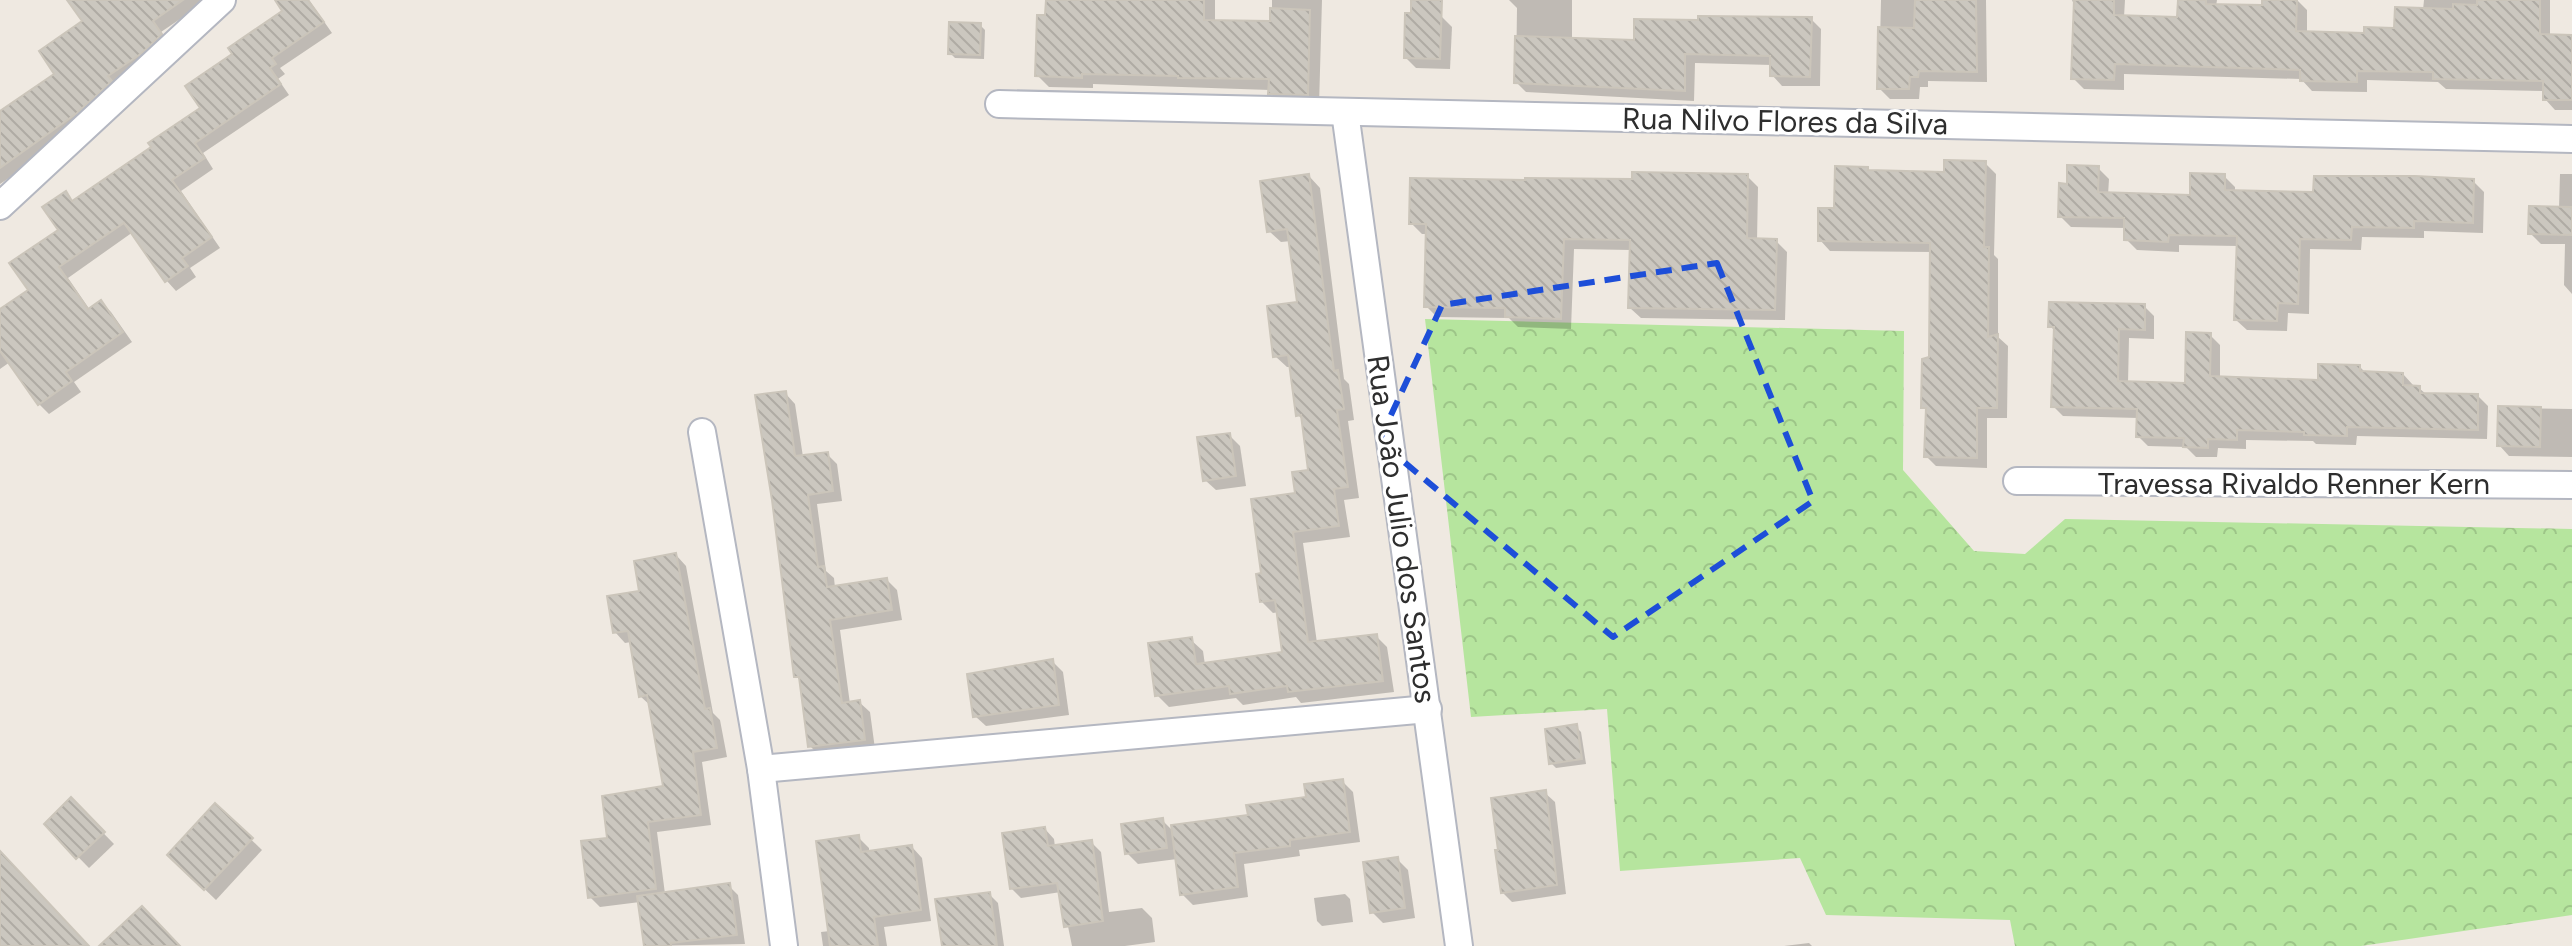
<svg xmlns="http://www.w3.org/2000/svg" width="2572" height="946" font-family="Figtree,sans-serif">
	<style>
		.forest { fill: url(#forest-crowns) }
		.shadow { fill: #0003 }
		.building { fill: url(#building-back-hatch); stroke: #cbc5ba; stroke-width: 2 }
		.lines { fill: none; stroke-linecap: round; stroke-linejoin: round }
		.minor-casing { stroke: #b4b7c1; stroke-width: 30 }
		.minor { stroke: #fff; stroke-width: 26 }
		.marked { fill: none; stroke: #1d4ed8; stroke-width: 6; stroke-dasharray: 16 10; stroke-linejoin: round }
		.labels { text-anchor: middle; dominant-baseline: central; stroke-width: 6; stroke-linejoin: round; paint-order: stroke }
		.street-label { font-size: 30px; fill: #2e2e2e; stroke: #fff }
	</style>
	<defs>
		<pattern id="forest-crowns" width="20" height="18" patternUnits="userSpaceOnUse" patternTransform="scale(2)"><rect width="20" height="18" fill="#b6e59e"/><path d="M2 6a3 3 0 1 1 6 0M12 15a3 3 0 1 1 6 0" fill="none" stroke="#9dc588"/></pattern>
		<pattern id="building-back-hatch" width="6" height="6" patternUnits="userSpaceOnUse" patternTransform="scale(2)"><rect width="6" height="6" fill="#cbc7bf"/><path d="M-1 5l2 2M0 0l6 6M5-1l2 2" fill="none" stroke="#afaba4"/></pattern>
	</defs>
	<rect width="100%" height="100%" fill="#efe9e1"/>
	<!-- forest -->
	<path class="forest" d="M 1425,319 L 1904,331 L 1903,470 L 1974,551 L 2025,554 L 2065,519 L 2572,529 L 2572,915 L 2361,946 L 2015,946 L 2010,920 L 1826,915 L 1800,858 L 1620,871 L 1607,709 L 1471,717 Z"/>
	<!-- shadow -->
	<g class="shadow">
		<path d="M 69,0 L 208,0 L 161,32 L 170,45 L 66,140 L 0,184 L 0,113 L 57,74 L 84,22 Z"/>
		<path d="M 284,0 L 309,0 L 332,33 L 280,68 L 285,74 L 278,79 L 289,95 L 203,153 L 213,169 L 181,191 L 220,248 L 190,268 L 196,277 L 176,291 L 167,281 L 133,232 L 68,278 L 90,310 L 101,302 L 111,312 L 132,342 L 74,382 L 81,392 L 49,414 L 39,404 L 10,362 L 0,369 L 0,311 L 31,290 L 61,230 L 66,194 L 74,202 L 154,148 L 202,108 L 234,54 L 285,11 Z"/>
		<path d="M 1048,0 L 1215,0 L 1215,22 L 1272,23 L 1272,0 L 1322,0 L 1319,106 L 1282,105 L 1270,93 L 1270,90 L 1093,84 L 1093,88 L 1049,87 L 1037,75 Z"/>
		<path d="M 1509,0 L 1572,0 L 1572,40 L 1636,42 L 1811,19 L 1821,29 L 1820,86 L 1782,86 L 1772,75 L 1772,65 L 1695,63 L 1694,101 L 1526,92 L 1516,82 L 1517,8 Z"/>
		<path d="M 1881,0 L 1986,0 L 1987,82 L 1928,81 L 1928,87 L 1920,87 L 1919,99 L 1890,99 L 1879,88 Z"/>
		<path d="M 2072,0 L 2125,0 L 2124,17 L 2179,19 L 2180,0 L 2217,0 L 2216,6 L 2264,7 L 2264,0 L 2297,0 L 2307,10 L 2307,33 L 2366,35 L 2396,30 L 2423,10 L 2424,0 L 2550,0 L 2550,36 L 2572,37 L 2572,110 L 2555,110 L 2545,99 L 2545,91 L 2446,89 L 2438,82 L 2367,80 L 2367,92 L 2312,91 L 2301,79 L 2124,74 L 2124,90 L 2084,89 L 2073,78 L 2075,7 Z"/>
		<path d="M 1441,16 L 1452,27 L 1450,69 L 1416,68 L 1406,58 Z"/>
		<path d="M 980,25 L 985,30 L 984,59 L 955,58 L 950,53 Z"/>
		<path d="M 1985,163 L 1996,174 L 1994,255 L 1998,259 L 1998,337 L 2008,346 L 2007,418 L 1987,418 L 1987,468 L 1936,466 L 1926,456 L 1927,411 L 1923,407 L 1931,358 L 1932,252 L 1830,251 L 1820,240 L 1836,210 L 1870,172 L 1946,174 Z"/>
		<path d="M 2098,168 L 2109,179 L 2108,195 L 2192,197 L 2224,176 L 2235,187 L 2235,192 L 2315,194 L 2473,181 L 2484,192 L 2483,233 L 2424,231 L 2424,238 L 2362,237 L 2361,250 L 2310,249 L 2309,314 L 2288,313 L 2287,331 L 2247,330 L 2236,320 L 2238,246 L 2179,245 L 2179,252 L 2137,250 L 2126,239 L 2126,228 L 2071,227 L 2060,216 L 2069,186 Z"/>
		<path d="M 2560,174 L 2572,174 L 2572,294 L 2564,285 L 2565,244 L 2541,244 L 2530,233 L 2559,208 Z"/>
		<path d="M 1309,176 L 1320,188 L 1344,379 L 1349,384 L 1354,420 L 1348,421 L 1359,498 L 1344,500 L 1350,537 L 1303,543 L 1317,643 L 1376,636 L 1387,647 L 1394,692 L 1301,703 L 1296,697 L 1243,705 L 1236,698 L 1169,707 L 1157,695 L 1191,640 L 1203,651 L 1205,665 L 1284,654 L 1279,612 L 1273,613 L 1262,602 L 1264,575 L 1298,495 L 1311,472 L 1303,420 L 1298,415 L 1292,367 L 1287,367 L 1275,356 L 1300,304 L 1291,241 L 1281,242 L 1269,231 Z"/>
		<path d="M 1747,176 L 1758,187 L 1757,241 L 1776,241 L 1787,252 L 1785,320 L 1641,318 L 1630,308 L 1631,250 L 1574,249 L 1571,329 L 1518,327 L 1509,318 L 1437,317 L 1426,306 L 1428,234 L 1422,234 L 1411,223 L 1634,181 Z"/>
		<path d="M 2144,306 L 2154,316 L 2154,339 L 2129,338 L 2128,383 L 2187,385 L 2210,335 L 2220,345 L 2220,379 L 2320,382 L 2360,367 L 2366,373 L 2403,374 L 2413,385 L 2413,387 L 2419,388 L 2427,395 L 2478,396 L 2488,406 L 2487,439 L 2357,436 L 2356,445 L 2316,444 L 2313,441 L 2246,440 L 2246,449 L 2218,448 L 2217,457 L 2196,457 L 2186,447 L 2148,446 L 2138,436 L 2138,418 L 2063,416 L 2053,406 L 2056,332 L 2050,326 Z"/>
		<path d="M 785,393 L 795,404 L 803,457 L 827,454 L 837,464 L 842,501 L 817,504 L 826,571 L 834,578 L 835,588 L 887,580 L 897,590 L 902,620 L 840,630 L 850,704 L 859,702 L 870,712 L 875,749 L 820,756 L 810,746 L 801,681 L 796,676 Z"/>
		<path d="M 2500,408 L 2572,409 L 2572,457 L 2509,456 L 2499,445 Z"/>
		<path d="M 1229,435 L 1240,446 L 1246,486 L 1216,490 L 1205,480 Z"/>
		<path d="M 676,555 L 686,566 L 713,713 L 720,720 L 727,757 L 702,762 L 711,825 L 657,832 L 665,894 L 729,886 L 738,895 L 745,944 L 646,946 L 640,902 L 600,907 L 590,897 L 610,839 L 665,788 L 651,706 L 640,696 L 631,642 L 625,643 L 615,632 L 642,592 Z"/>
		<path d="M 1052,661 L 1063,672 L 1069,715 L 986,726 L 975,716 Z"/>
		<path d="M 1576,727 L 1581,732 L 1586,764 L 1556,768 L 1551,763 Z"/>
		<path d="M 1342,781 L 1353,792 L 1360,842 L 1299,850 L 1300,856 L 1244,864 L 1248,897 L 1193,905 L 1182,894 L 1177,859 L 1138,864 L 1127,853 L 1162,820 L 1174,832 L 1250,817 L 1308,799 Z"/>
		<path d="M 1545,793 L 1555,802 L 1566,894 L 1512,902 L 1502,892 Z"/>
		<path d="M 71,800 L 114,844 L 89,868 L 46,824 Z"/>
		<path d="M 216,806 L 262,850 L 216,900 L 169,855 Z"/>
		<path d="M 1045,829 L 1054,839 L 1055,847 L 1091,842 L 1101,852 L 1109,912 L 1142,908 L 1152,918 L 1155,942 L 1125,946 L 1072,946 L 1061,892 L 1021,898 L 1011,888 Z"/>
		<path d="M 858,837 L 869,848 L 869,852 L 912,847 L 922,858 L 931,921 L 884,927 L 887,946 L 823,946 L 821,932 L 830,931 Z"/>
		<path d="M 1397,859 L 1408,870 L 1415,918 L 1383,923 L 1372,912 Z"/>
		<path d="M 989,894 L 998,903 L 1004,946 L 944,946 Z"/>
		<path d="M 1345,894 L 1350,899 L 1353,922 L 1322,926 L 1317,921 L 1314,898 Z"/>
		<path d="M 1809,943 L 1812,946 L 1784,946 Z"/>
	</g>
	<!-- building -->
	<g class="building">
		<path d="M 67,0 L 183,0 L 153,21 L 162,34 L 142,53 L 108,76 L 112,81 L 77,113 L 0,168 L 0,111 L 54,74 L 39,51 L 82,21 Z"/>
		<path d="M 275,0 L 308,0 L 324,22 L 272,58 L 276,64 L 270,68 L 281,84 L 195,143 L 205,158 L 172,180 L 212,237 L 182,258 L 188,266 L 165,282 L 124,223 L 59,267 L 88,309 L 101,300 L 123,332 L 66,372 L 72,381 L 38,405 L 0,351 L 0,309 L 28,290 L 9,263 L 58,230 L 42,207 L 66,191 L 72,201 L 151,147 L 148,143 L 200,108 L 185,86 L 232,54 L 228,48 L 282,11 Z"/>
		<path d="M 1046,0 L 1204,0 L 1204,20 L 1270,21 L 1270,8 L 1310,10 L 1308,95 L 1268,94 L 1269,79 L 1178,78 L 1178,76 L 1082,74 L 1082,78 L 1035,76 L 1037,15 L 1045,15 Z"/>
		<path d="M 1411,0 L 1442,0 L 1440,59 L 1404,58 L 1405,13 L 1411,13 Z"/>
		<path d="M 1915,0 L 1976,0 L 1977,72 L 1919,71 L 1918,77 L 1910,77 L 1909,89 L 1877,89 L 1878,27 L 1914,28 Z"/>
		<path d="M 2074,0 L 2114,0 L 2114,15 L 2177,17 L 2178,0 L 2206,0 L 2206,4 L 2262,5 L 2262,0 L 2297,0 L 2296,31 L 2364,33 L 2364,27 L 2394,28 L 2395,7 L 2453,9 L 2453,4 L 2477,5 L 2477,0 L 2540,0 L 2540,34 L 2572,35 L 2572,100 L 2543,100 L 2543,81 L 2433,79 L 2433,72 L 2357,71 L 2357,82 L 2300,81 L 2300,70 L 2115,64 L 2114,80 L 2071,79 Z"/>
		<path d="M 1698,16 L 1812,17 L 1810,77 L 1770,76 L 1770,56 L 1685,54 L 1685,91 L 1514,83 L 1515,36 L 1634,40 L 1634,19 L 1698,20 Z"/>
		<path d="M 949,22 L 981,23 L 980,55 L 948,54 Z"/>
		<path d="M 1944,160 L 1986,161 L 1984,247 L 1989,247 L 1988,337 L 1998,334 L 1997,408 L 1977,408 L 1977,458 L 1924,457 L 1926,408 L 1921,408 L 1922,359 L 1929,357 L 1930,243 L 1818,241 L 1818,208 L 1834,208 L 1835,166 L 1868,167 L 1868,170 L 1944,172 Z"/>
		<path d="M 2067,165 L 2099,166 L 2098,192 L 2190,195 L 2190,173 L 2225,174 L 2225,190 L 2313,192 L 2314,176 L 2415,176 L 2474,179 L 2473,223 L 2414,221 L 2414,228 L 2352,227 L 2351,240 L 2300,239 L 2298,304 L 2278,303 L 2277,321 L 2234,320 L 2237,236 L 2169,235 L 2168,242 L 2124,240 L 2124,218 L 2058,217 L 2059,183 L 2067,184 Z"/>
		<path d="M 1632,172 L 1748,174 L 1747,238 L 1777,239 L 1775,310 L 1628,308 L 1630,240 L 1564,239 L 1561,319 L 1505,317 L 1505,308 L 1424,307 L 1426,224 L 1409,224 L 1410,178 L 1525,180 L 1525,178 L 1632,179 Z"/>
		<path d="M 1309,174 L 1334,371 L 1338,370 L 1344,409 L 1337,410 L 1348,487 L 1334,489 L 1339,526 L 1293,532 L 1308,642 L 1377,634 L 1383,681 L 1288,692 L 1287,686 L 1230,694 L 1229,686 L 1155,696 L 1148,643 L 1192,637 L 1196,664 L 1282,652 L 1275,600 L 1260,602 L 1256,574 L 1261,573 L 1251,499 L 1295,493 L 1292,472 L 1308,470 L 1301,415 L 1296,416 L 1288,355 L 1273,357 L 1267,306 L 1297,302 L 1287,229 L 1267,232 L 1260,181 Z"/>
		<path d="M 2529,206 L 2572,207 L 2572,235 L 2528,234 Z"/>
		<path d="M 2049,302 L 2145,304 L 2145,330 L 2119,329 L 2118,381 L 2185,383 L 2186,332 L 2211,333 L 2210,376 L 2318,380 L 2318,364 L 2360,365 L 2360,371 L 2403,373 L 2403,385 L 2420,386 L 2420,393 L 2478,394 L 2478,430 L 2347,427 L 2347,436 L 2304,435 L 2304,432 L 2237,430 L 2237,440 L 2208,439 L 2208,448 L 2183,447 L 2184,438 L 2180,438 L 2136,437 L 2137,409 L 2051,407 L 2054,327 L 2048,327 Z"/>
		<path d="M 786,391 L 795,456 L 828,452 L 833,491 L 808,495 L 818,567 L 824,566 L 827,587 L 887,578 L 892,610 L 830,620 L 842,703 L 860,700 L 865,740 L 808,747 L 799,677 L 794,677 L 772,500 L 755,395 Z"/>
		<path d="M 2498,406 L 2541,407 L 2540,447 L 2497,446 Z"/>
		<path d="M 1230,433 L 1236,476 L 1203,481 L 1197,437 Z"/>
		<path d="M 676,553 L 705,709 L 710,708 L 717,748 L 693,752 L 701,815 L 648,822 L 656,889 L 588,898 L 581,841 L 607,838 L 602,796 L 663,786 L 647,695 L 639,697 L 628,631 L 613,633 L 607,596 L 639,591 L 634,561 Z"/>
		<path d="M 1053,659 L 1059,705 L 973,717 L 967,674 Z"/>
		<path d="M 1577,724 L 1582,759 L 1549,764 L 1545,729 Z"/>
		<path d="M 1343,779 L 1350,832 L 1290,840 L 1290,846 L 1234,853 L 1238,887 L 1180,895 L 1171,825 L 1248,815 L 1246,805 L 1306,797 L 1304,784 Z"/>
		<path d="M 1546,790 L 1557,885 L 1501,893 L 1495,850 L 1498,850 L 1491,798 Z"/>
		<path d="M 71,797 L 105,832 L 76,859 L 44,824 Z"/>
		<path d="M 215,803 L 253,838 L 204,890 L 167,855 Z"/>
		<path d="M 1163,818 L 1167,848 L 1125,854 L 1121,824 Z"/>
		<path d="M 1045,827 L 1048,846 L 1092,840 L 1103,921 L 1064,927 L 1057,883 L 1010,889 L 1002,833 Z"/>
		<path d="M 859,835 L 861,852 L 912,845 L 921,910 L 874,917 L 878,946 L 830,946 L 816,841 Z"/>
		<path d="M 0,851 L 89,946 L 0,946 Z"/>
		<path d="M 1398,857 L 1405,908 L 1370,913 L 1363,862 Z"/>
		<path d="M 730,883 L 737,935 L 671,943 L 671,946 L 644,946 L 637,896 Z"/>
		<path d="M 990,892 L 997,946 L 942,946 L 935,899 Z"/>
		<path d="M 142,906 L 180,946 L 99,946 Z"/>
	</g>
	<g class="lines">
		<!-- minor casing -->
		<g class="minor-casing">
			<g id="minor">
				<path d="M 999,104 L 2572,139"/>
				<path d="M 1345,112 L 1459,946"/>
				<path d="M 0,206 L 222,0"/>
				<path d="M 702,432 L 761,769 L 784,946"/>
				<path d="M 2017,481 L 2572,485"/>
				<path d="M 761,769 L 1428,709"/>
			</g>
		</g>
		<!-- minor -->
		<use href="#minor" class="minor"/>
	</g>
	<!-- marked area -->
	<path class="marked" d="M 1717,263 L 1813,501 L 1613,637 L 1379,441 L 1442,305 Z"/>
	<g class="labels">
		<!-- street labels -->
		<g class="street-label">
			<text transform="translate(1785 121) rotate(1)">Rua Nilvo Flores da Silva</text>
			<text x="2294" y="483">Travessa Rivaldo Renner Kern</text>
			<text transform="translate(1402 529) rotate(82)">Rua João Julio dos Santos</text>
		</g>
	</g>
</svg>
